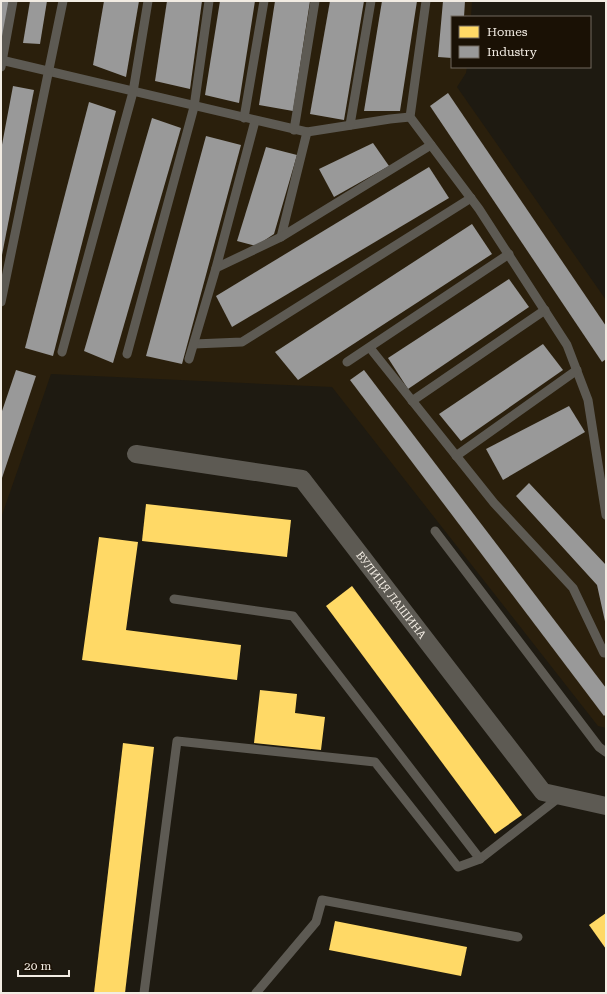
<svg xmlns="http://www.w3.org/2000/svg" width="607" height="994" font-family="'Roboto Serif',serif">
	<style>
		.built { fill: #2a1f0c }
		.homes { fill: #ffd966 }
		.industry { fill: #999 }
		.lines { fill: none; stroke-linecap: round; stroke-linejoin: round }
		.service { stroke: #5d5a53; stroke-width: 9 }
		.minor { stroke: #5d5a53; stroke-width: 18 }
		.labels { text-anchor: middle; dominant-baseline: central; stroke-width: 4; stroke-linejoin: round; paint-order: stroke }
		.street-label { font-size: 11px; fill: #f2ece3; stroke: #1a1105 }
	</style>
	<rect width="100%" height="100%" fill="#1e1a11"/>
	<!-- built -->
	<path class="built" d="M 1,1 L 472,1 L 471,17 L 452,17 L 452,67 L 467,67 L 466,73 L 457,87 L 606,300 L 606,728 L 598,726 L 332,387 L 51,374 L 1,518 Z"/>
	<!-- homes -->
	<g class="homes">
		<path d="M 146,504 L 291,520 L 287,557 L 142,541 Z"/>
		<path d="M 99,537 L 138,542 L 126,630 L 241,645 L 237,680 L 82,660 Z"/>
		<path d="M 352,586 L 522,815 L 495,834 L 326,606 Z"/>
		<path d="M 260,690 L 297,694 L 295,713 L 325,717 L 321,750 L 254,743 Z"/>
		<path d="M 123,743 L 154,747 L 125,993 L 94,993 Z"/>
		<path d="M 606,913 L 606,949 L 589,925 Z"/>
		<path d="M 335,921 L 467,947 L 461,976 L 329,950 Z"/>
	</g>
	<!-- industry -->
	<g class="industry">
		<path d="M 1,1 L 9,1 L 3,40 L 1,40 Z"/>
		<path d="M 30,1 L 47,1 L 40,44 L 23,43 Z"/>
		<path d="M 104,1 L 139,1 L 126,77 L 93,65 Z"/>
		<path d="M 167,1 L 202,1 L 190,89 L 155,81 Z"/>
		<path d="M 220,1 L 255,1 L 239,103 L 205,95 Z"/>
		<path d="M 275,1 L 310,1 L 293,111 L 259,105 Z"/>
		<path d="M 330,1 L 364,1 L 344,120 L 310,114 Z"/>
		<path d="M 382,1 L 417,1 L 400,111 L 364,111 Z"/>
		<path d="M 443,1 L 465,1 L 464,17 L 452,17 L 452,58 L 438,57 Z"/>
		<path d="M 13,86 L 34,90 L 2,255 L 1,150 Z"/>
		<path d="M 448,93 L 606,326 L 606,359 L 602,362 L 430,106 Z"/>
		<path d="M 89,102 L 116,111 L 53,356 L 25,348 Z"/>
		<path d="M 152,118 L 181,128 L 113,363 L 84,351 Z"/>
		<path d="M 206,136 L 241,145 L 182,364 L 146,356 Z"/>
		<path d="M 373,143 L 389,166 L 334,197 L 319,169 Z"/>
		<path d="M 266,147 L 297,155 L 274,234 L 256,246 L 237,241 Z"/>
		<path d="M 429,167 L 449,198 L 232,327 L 216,296 Z"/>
		<path d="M 472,224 L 492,254 L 298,380 L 275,352 Z"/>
		<path d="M 509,279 L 529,307 L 408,389 L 388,358 Z"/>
		<path d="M 543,344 L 563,370 L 461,441 L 439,414 Z"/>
		<path d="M 16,370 L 36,376 L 1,481 L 1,414 Z"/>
		<path d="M 364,370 L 606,688 L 606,714 L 604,716 L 350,380 Z"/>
		<path d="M 569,406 L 585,432 L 503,480 L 486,449 Z"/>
		<path d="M 529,483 L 606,565 L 606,626 L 597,585 L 516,496 Z"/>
	</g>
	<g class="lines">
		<!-- service -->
		<g class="service">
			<path d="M 426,1 L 410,117 L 479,209 L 567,345 L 588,400 L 606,515"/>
			<path d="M 1,60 L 307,132 L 390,119 L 410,117"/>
			<path d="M 1,67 L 13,1"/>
			<path d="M 244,118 L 264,1"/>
			<path d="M 350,125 L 371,1"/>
			<path d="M 294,130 L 315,1"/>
			<path d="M 281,237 L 307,132"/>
			<path d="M 216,268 L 281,237 L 431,145"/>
			<path d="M 1,302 L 63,1"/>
			<path d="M 194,344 L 242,342 L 471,198"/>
			<path d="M 370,348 L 494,503 L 573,588 L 604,653 L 606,653"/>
			<path d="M 62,352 L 133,92 L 148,1"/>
			<path d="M 127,354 L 194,107 L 209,1"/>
			<path d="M 189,359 L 216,268 L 255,121"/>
			<path d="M 347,362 L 509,254"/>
			<path d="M 412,401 L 545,310"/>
			<path d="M 456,456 L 577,370"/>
			<path d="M 435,531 L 599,747 L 606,752"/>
			<path d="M 174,599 L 293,616 L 480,859 L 561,796"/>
			<path d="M 144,993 L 177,741 L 375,762 L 458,867 L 480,859"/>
			<path d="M 256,993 L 316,922 L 322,900 L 518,937"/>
		</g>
		<!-- minor -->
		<path class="minor" id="s1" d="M 136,454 L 302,479 L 543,792 L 606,806"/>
	</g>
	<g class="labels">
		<!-- street labels -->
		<g class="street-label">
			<text stroke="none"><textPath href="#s1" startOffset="314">ВУЛИЦЯ ЛАШИНА</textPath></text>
		</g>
	</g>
	<!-- border -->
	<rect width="607" height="994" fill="none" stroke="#f2ece3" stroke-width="4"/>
	<!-- legend -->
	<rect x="451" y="16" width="140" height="52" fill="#1a1105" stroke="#70695e"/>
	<rect x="459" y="26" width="20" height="12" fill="#ffd966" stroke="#70695e"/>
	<text x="487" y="36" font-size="12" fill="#f2ece3">Homes</text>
	<rect x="459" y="46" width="20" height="12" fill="#999999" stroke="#70695e"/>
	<text x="487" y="56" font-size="12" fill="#f2ece3">Industry</text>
	<!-- scale -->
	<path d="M18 970v6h51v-6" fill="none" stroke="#f2ece3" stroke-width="2"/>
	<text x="24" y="970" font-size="12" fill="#f2ece3" stroke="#1a1105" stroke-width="3" paint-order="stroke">20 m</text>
</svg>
